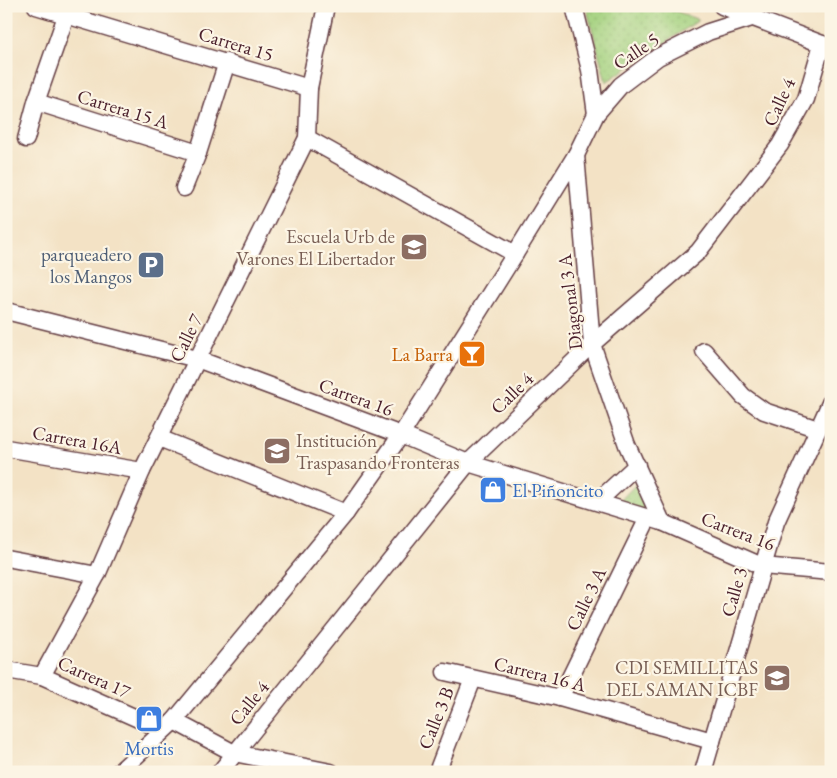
<svg xmlns="http://www.w3.org/2000/svg" width="837" height="778" font-family="'EB Garamond',serif">
	<style>
		.green { fill: url(#green-dots); stroke: #777856 }
		.lines { fill: none; stroke-linecap: round; stroke-linejoin: round }
		.minor-casing { stroke: #633c42; stroke-width: 19 }
		.minor { stroke: #fff; stroke-width: 16 }
		.labels { text-anchor: middle; dominant-baseline: central; stroke-width: 4.5; stroke-linejoin: round; paint-order: stroke }
		.street-label { font-size: 19px; fill: #4a1f2b; stroke: #fcf5e5 }
		.education-label { font-size: 19px; fill: #785e54; stroke: #fcf5e5; text-anchor: end }
		.service-label { font-size: 19px; fill: #4e5e75; stroke: #fcf5e5; text-anchor: end }
		.food-label { font-size: 19px; fill: #c56008; stroke: #fcf5e5; text-anchor: end }
		.shop-label { font-size: 19px; fill: #366cbe; stroke: #fcf5e5; text-anchor: start }
	</style>
	<defs>
		<pattern id="green-dots" width="8" height="8" patternUnits="userSpaceOnUse" patternTransform="scale(1.25)"><rect width="8" height="8" fill="#a4d280"/><path d="M2 2h.1M6 6h.1" fill="none" stroke="#8fb46f" stroke-width="1.8" stroke-linecap="round"/></pattern>
	</defs>
	<rect width="100%" height="100%" fill="#fcf5e5"/>
	<filter id="ink" filterUnits="userSpaceOnUse"><feTurbulence type="fractalNoise" baseFrequency=".02" numOctaves="2"/><feDisplacementMap in="SourceGraphic" scale="10" xChannelSelector="R" yChannelSelector="G"/><feConvolveMatrix kernelMatrix="1 2 1 2 8 2 1 2 1" color-interpolation-filters="sRGB"/></filter>
	<filter id="wash" filterUnits="userSpaceOnUse"><feTurbulence type="fractalNoise" baseFrequency=".0096" numOctaves="4" result="noise"/><feDisplacementMap in="SourceGraphic" scale="20" xChannelSelector="R" yChannelSelector="G"/><feGaussianBlur stdDeviation="1.12" result="paint"/><feColorMatrix in="noise" values="0 0 0 0 0 0 0 0 0 0 0 0 0 0 0 0 0 1.4 0 .05"/><feComposite in="paint" operator="in"/></filter>
	<g filter="url(#wash)">
		<rect width="100%" height="100%" fill="#f3e2c5"/>
		<!-- green -->
		<g class="green">
			<path d="M 586,6 L 662,6 L 699,20 L 606,82 Z"/>
			<path d="M 636,484 L 649,513 L 618,503 Z"/>
		</g>
	</g>
	<g filter="url(#ink)">
		<g class="lines">
			<!-- minor casing -->
			<g class="minor-casing">
				<g id="minor">
					<path d="M 36,6 L 309,88"/>
					<path d="M 574,6 L 590,70 L 596,114"/>
					<path d="M 722,6 L 822,44 L 831,50"/>
					<path d="M 36,102 L 198,153"/>
					<path d="M 307,138 L 515,254"/>
					<path d="M 26,139 L 36,102 L 66,16"/>
					<path d="M 576,155 L 592,344 L 627,445 L 662,522"/>
					<path d="M 184,188 L 198,153 L 227,62"/>
					<path d="M 6,311 L 197,359 L 401,435 L 468,463 L 662,522 L 762,566 L 831,572"/>
					<path d="M 704,351 L 743,396 L 764,411 L 818,429"/>
					<path d="M 159,438 L 346,513"/>
					<path d="M 6,448 L 142,471"/>
					<path d="M 598,501 L 637,465"/>
					<path d="M 6,558 L 97,575"/>
					<path d="M 6,670 L 42,676 L 163,730"/>
					<path d="M 445,672 L 560,698 L 712,741"/>
					<path d="M 42,676 L 97,575 L 142,471 L 307,138 L 309,88 L 326,6"/>
					<path d="M 560,698 L 648,518"/>
					<path d="M 174,721 L 234,753 L 331,772"/>
					<path d="M 119,772 L 174,721 L 346,513 L 401,435 L 515,254 L 576,155 L 596,114 L 621,85 L 658,57 L 708,32 L 752,18 L 756,6"/>
					<path d="M 220,772 L 468,463 L 592,344 L 698,252 L 780,145 L 806,99 L 822,44"/>
					<path d="M 437,772 L 473,679"/>
					<path d="M 703,772 L 776,522 L 831,401"/>
				</g>
			</g>
			<!-- minor -->
			<use href="#minor" class="minor"/>
		</g>
	</g>
	<!-- icons -->
	<defs>
		<g id="school-square" transform="scale(1.4375)"><rect x="-9" y="-9" width="18" height="18" rx="4" fill="#8d6e63" stroke="#fcf5e5"/><path d="M0-5L7-2L0 1L-7-2ZM-4 1L0 2.5L4 1V4Q0 6-4 4Z" fill="#fff"/></g>
		<g id="parking-square" transform="scale(1.4375)"><rect x="-9" y="-9" width="18" height="18" rx="4" fill="#5c6f8a" stroke="#fcf5e5"/><path d="M-3.5-5.5H1a3.5 3.5 0 0 1 0 7H-1V5.5H-3.5ZM-1-3.4V-.6H.8a1.4 1.4 0 0 0 0-2.8Z" fill="#fff"/></g>
		<g id="bar-square" transform="scale(1.4375)"><rect x="-9" y="-9" width="18" height="18" rx="4" fill="#e8710a" stroke="#fcf5e5"/><path d="M-6-5H6L.8 .8V4.5H3.5V6h-7V4.5H-.8V.8Z" fill="#fff"/></g>
		<g id="shop-square" transform="scale(1.4375)"><rect x="-9" y="-9" width="18" height="18" rx="4" fill="#3f7fe0" stroke="#fcf5e5"/><path d="M-5-2.5h2.3a2.7 3.5 0 0 1 5.4 0H5L5.5 6h-11ZM-1.5-2.5h3a1.5 2.3 0 0 0-3 0Z" fill="#fff"/></g>
	</defs>
	<g fill-rule="evenodd">
		<use href="#school-square" x="414" y="247"/>
		<use href="#parking-square" x="151" y="265"/>
		<use href="#bar-square" x="472" y="354"/>
		<use href="#school-square" x="277" y="451"/>
		<use href="#shop-square" x="493" y="490"/>
		<use href="#school-square" x="777" y="678"/>
		<use href="#shop-square" x="149" y="719"/>
	</g>
	<g class="labels">
		<!-- street labels -->
		<g class="street-label">
			<text transform="translate(236 44) rotate(17)">Carrera 15</text>
			<text transform="translate(636 51) rotate(-34)">Calle 5</text>
			<text transform="translate(779 102) rotate(-65)">Calle 4</text>
			<text transform="translate(123 109) rotate(17)">Carrera 15 A</text>
			<text transform="translate(570 302) rotate(-97)">Diagonal 3 A</text>
			<text transform="translate(186 338) rotate(-64)">Calle 7</text>
			<text transform="translate(512 393) rotate(-44)">Calle 4</text>
			<text transform="translate(356 397) rotate(20)">Carrera 16</text>
			<text transform="translate(77 440) rotate(10)">Carrera 16A</text>
			<text transform="translate(738 531) rotate(21)">Carrera 16</text>
			<text transform="translate(734 592) rotate(-74)">Calle 3</text>
			<text transform="translate(586 599) rotate(-64)">Calle 3 A</text>
			<text transform="translate(540 674) rotate(14)">Carrera 16 A</text>
			<text transform="translate(94 677) rotate(24)">Carrera 17</text>
			<text transform="translate(249 703) rotate(-51)">Calle 4</text>
			<text transform="translate(436 718) rotate(-68)">Calle 3 B</text>
		</g>
		<!-- education labels -->
		<g class="education-label">
			<text x="395" y="236">Escuela Urb de<tspan x="395" dy="22">Varones El Libertador</tspan></text>
			<text x="296" y="440" text-anchor="start">Institución<tspan x="296" dy="22">Traspasando Fronteras</tspan></text>
			<text x="758" y="667">CDI SEMILLITAS<tspan x="758" dy="22">DEL SAMAN ICBF</tspan></text>
		</g>
		<!-- service labels -->
		<g class="service-label">
			<text x="132" y="254">parqueadero<tspan x="132" dy="22">los Mangos</tspan></text>
		</g>
		<!-- food labels -->
		<g class="food-label">
			<text x="453" y="354">La Barra</text>
		</g>
		<!-- shop labels -->
		<g class="shop-label">
			<text x="512" y="490">El Piñoncito</text>
			<text x="149" y="748" text-anchor="middle">Mortis</text>
		</g>
	</g>
	<!-- margin -->
	<rect width="837" height="778" fill="none" stroke="#fcf5e5" stroke-width="25"/>
</svg>
